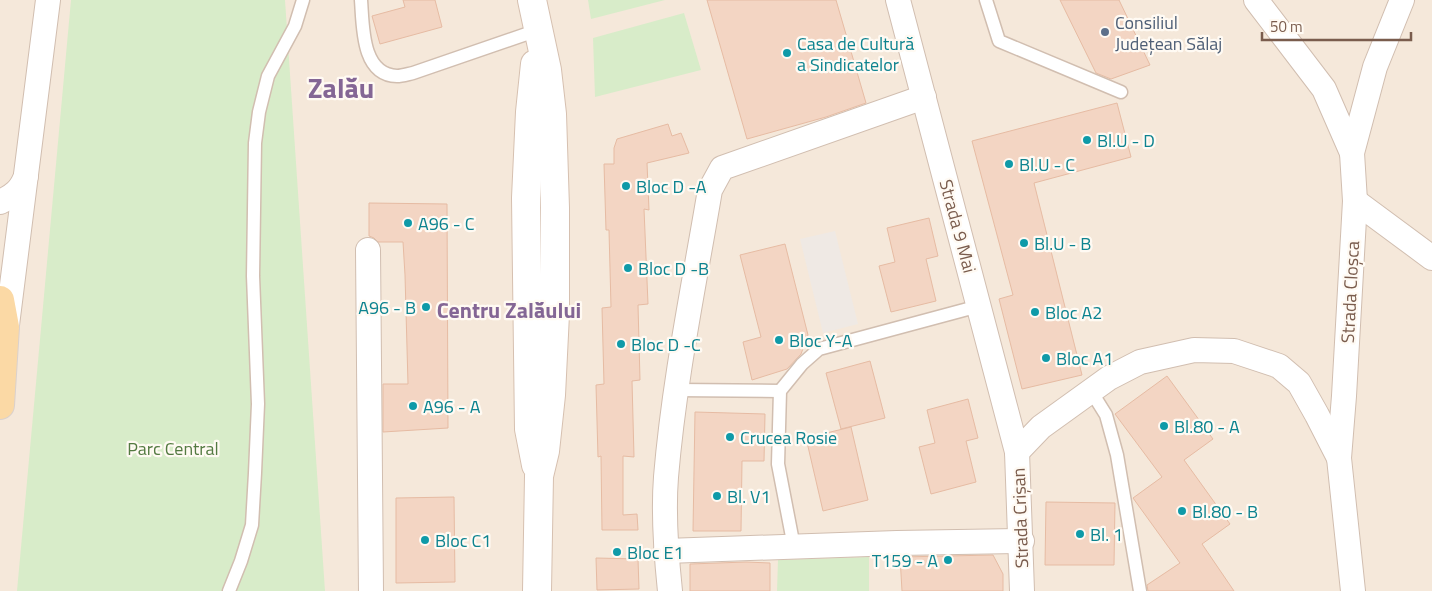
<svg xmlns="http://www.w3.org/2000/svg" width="1432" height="591" font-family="'Titillium Web',sans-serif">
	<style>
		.residential { fill: #f5e8da }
		.industrial { fill: #efe9e4 }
		.green { fill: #d8ecc9 }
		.building { fill: #f3d5c3; stroke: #e6bba3 }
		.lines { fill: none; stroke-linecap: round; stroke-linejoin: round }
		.lane-casing { stroke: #d1beb0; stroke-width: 15 }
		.street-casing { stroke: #d1beb0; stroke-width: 26 }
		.secondary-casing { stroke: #d6c0b0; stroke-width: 30 }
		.primary-casing { stroke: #dad1cd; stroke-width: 30 }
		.lane { stroke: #fff; stroke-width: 12 }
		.street { stroke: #fff; stroke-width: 24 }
		.secondary { stroke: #fff; stroke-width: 28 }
		.primary { stroke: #fbd9a5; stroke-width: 28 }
		.service-dot { fill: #5c6f8a; stroke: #fffaf3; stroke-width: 2 }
		.culture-dot { fill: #0f9aa8; stroke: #fffaf3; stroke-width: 2 }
		.labels { text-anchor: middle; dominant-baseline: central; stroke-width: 4.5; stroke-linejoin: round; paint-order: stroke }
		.service-label { font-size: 18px; fill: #4e5e75; stroke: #fffaf3; text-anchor: start }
		.culture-label { font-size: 18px; fill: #0d838f; stroke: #fffaf3; text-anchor: start }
		.street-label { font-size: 18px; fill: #7a5c4d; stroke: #fffaf3 }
		.park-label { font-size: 18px; fill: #537a41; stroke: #fffaf3 }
		.district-label { font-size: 22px; font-weight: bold; fill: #846695; stroke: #fffaf3 }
		.town-label { font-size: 28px; font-weight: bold; fill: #846695; stroke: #fffaf3 }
	</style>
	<rect width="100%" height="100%" fill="#fdf6ec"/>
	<!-- residential -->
	<rect class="residential" x="0" y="0" width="1432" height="591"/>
	<!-- industrial -->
	<path class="industrial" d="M 835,231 L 858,324 L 823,333 L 800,239 Z"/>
	<!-- green -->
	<g class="green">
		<path d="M 71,0 L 285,0 L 325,591 L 17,591 Z"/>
		<path d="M 588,0 L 665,0 L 591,19 Z"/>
		<path d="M 684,13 L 701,70 L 595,97 L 593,38 Z"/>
		<path d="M 869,557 L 869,591 L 777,591 L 778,560 Z"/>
	</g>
	<!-- building -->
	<g class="building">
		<path d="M 403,0 L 435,0 L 442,27 L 380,44 L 372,16 L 405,7 Z"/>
		<path d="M 707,0 L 836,0 L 866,103 L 826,117 L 747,139 Z"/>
		<path d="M 1060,0 L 1119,0 L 1150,65 L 1111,79 L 1096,73 Z"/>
		<path d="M 1117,103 L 1131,157 L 1034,183 L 1082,375 L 1022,389 L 999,299 L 1013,295 L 972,141 Z"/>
		<path d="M 668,124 L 672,136 L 681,133 L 689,153 L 647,163 L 649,210 L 644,209 L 648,304 L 638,305 L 640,380 L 632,381 L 634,457 L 623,456 L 623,515 L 637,514 L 638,530 L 602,530 L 601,456 L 598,457 L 596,385 L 604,384 L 602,308 L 611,307 L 609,230 L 606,230 L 604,164 L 614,164 L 614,148 L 617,139 Z"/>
		<path d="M 369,203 L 447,204 L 448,428 L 383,432 L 383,384 L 408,384 L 405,275 L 403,242 L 378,242 L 374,238 L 369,236 Z"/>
		<path d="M 929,218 L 938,256 L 926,259 L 936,301 L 891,312 L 879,266 L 895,262 L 887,228 Z"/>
		<path d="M 785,244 L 808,335 L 801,354 L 787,369 L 752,380 L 743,342 L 761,337 L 740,255 Z"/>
		<path d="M 870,361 L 885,418 L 841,429 L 826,373 Z"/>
		<path d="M 1167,376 L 1213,439 L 1184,460 L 1230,524 L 1202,544 L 1234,591 L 1148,591 L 1147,585 L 1180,563 L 1133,498 L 1162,477 L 1115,414 Z"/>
		<path d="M 968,399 L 978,438 L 966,441 L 976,482 L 931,494 L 919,447 L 935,443 L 927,410 Z"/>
		<path d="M 695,412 L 765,414 L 764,461 L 742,461 L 741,531 L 693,531 Z"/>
		<path d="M 851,427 L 868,500 L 823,511 L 806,438 Z"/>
		<path d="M 454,497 L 455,582 L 396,583 L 396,498 Z"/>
		<path d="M 1046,502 L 1115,503 L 1114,565 L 1045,565 Z"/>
		<path d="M 993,555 L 1003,574 L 1003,591 L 902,591 L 900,557 Z"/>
		<path d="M 596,558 L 638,559 L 639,589 L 597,590 Z"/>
		<path d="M 746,562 L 770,563 L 770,591 L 690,591 L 690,564 Z"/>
	</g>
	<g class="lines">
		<!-- lane casing -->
		<g class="lane-casing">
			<g id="lane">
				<path d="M 361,0 C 363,25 361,75 397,76 C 402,76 408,74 413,73 L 538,30"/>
				<path d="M 986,0 L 999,41 L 1121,92"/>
				<path d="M 676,390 L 780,391"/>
				<path d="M 1091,391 L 1106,415 L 1117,455 L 1140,591"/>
				<path d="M 794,547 L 778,464 L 780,391 L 802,364 L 819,349 L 979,306"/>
				<path d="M 229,591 L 241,561 L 252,525 L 255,473 L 258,404 L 253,276 L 255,143 L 259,112 L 268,76 L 295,26 L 303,0"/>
			</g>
		</g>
		<!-- street casing -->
		<g class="street-casing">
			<g id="street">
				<path d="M 898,0 L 1017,452 L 1022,591"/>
				<path d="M 1256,0 L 1324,89 L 1352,153"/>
				<path d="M 1355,201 L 1432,258"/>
				<path d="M 0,202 C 13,196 21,190 26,176"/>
				<path d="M 368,250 L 371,591"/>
				<path d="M 7,325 L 48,0"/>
				<path d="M 1017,452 L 1041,427 L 1109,378 L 1140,362 L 1194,350 L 1234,351 L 1279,366 L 1299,383 L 1317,415 L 1339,458"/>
				<path d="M 666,551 L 897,543 L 1022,541"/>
				<path d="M 670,591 C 666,553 663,515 666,477 C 674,381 694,285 710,190 L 722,168 L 924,97"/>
				<path d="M 1353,591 L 1339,458 L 1344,396 L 1355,201 L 1352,153 L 1375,67 L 1402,0"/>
			</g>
		</g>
		<!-- secondary casing -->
		<g class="secondary-casing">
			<g id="secondary">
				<path d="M 532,0 L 547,70 L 552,114 L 555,208 L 555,314 L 551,395 L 545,451 L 539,476 L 537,591"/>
				<path d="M 535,64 L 530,112 L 526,198 L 529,429 L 536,465"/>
			</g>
		</g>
		<!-- primary casing -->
		<g class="primary-casing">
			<path id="primary" d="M 0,300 L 5,327 L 0,405"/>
		</g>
		<!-- lane -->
		<use href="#lane" class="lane"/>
		<!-- street -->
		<use href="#street" class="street"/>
		<!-- secondary -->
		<use href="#secondary" class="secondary"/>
		<!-- primary -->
		<use href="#primary" class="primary"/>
	</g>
	<!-- markers -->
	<circle class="service-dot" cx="1105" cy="32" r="5"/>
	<g class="culture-dot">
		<circle cx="787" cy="53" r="5"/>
		<circle cx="1087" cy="140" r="5"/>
		<circle cx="1009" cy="164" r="5"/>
		<circle cx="626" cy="186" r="5"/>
		<circle cx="408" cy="223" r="5"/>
		<circle cx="1024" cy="243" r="5"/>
		<circle cx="628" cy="268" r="5"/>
		<circle cx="426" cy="307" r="5"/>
		<circle cx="1035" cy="312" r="5"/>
		<circle cx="779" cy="340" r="5"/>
		<circle cx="621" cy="344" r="5"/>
		<circle cx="1046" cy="358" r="5"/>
		<circle cx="413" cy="406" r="5"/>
		<circle cx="1164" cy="426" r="5"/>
		<circle cx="730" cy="437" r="5"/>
		<circle cx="717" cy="496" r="5"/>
		<circle cx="1182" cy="511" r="5"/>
		<circle cx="1080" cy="534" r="5"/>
		<circle cx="425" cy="540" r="5"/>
		<circle cx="617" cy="552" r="5"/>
		<circle cx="948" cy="560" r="5"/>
	</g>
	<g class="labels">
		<!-- service labels -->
		<g class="service-label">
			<text x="1115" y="22">Consiliul<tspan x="1115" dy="21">Județean Sălaj</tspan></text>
		</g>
		<!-- culture labels -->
		<g class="culture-label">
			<text x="797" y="43">Casa de Cultură<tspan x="797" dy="21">a Sindicatelor</tspan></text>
			<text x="1097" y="140">Bl.U - D</text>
			<text x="1019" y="164">Bl.U - C</text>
			<text x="636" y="186">Bloc D -A</text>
			<text x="418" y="223">A96 - C</text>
			<text x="1034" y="243">Bl.U - B</text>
			<text x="638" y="268">Bloc D -B</text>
			<text x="416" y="307" text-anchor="end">A96 - B</text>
			<text x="1045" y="312">Bloc A2</text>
			<text x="789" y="340">Bloc Y-A</text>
			<text x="631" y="344">Bloc D -C</text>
			<text x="1056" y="358">Bloc A1</text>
			<text x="423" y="406">A96 - A</text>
			<text x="1174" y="426">Bl.80 - A</text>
			<text x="740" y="437">Crucea Rosie</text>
			<text x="727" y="496">Bl. V1</text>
			<text x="1192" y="511">Bl.80 - B</text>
			<text x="1090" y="534">Bl. 1</text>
			<text x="435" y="540">Bloc C1</text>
			<text x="627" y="552">Bloc E1</text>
			<text x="938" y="560" text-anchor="end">T159 - A</text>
		</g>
		<!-- street labels -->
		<g class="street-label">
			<text transform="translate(958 226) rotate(75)">Strada 9 Mai</text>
			<text transform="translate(1350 292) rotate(-87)">Strada Cloșca</text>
			<text transform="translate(1020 518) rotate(-92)">Strada Crișan</text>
		</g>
		<!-- park labels -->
		<g class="park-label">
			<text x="173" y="448">Parc Central</text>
		</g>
		<!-- district labels -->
		<g class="district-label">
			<text x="509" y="310">Centru Zalăului</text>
		</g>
		<!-- town labels -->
		<g class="town-label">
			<text x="341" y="87">Zalău</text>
		</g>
	</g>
	<!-- scale -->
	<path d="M1262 32v8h149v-8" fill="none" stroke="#7a5c4d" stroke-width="2.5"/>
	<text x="1270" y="32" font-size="15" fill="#7a5c4d" stroke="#fffaf3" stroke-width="4" paint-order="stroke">50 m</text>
</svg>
